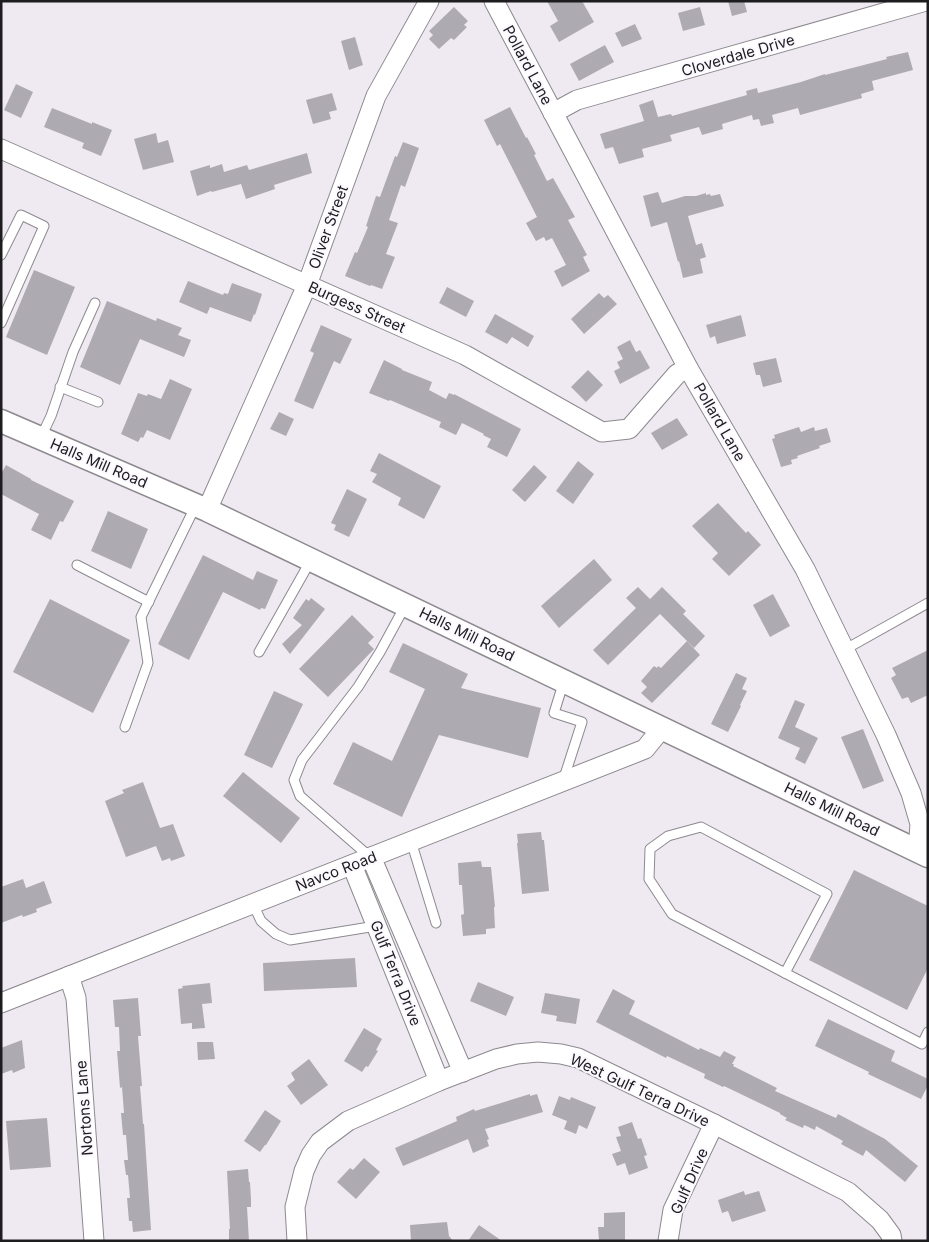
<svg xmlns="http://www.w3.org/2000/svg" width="929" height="1242" font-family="Inter,sans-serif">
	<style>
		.building { fill: #aeaab1 }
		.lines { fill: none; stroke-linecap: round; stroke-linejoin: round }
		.service-casing { stroke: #8d898f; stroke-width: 11 }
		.minor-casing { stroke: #8d898f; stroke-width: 21 }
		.tertiary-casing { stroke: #8d898f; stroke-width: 25 }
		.service { stroke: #fff; stroke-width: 9 }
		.minor { stroke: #fff; stroke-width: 19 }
		.tertiary { stroke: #fff; stroke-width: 22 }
		.labels { text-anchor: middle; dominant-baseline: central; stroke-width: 4; stroke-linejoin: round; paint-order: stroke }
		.street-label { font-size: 15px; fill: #1d1c1e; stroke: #fcf8ff }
	</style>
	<rect width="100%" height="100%" fill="#efeaf2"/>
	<!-- building -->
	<g class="building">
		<path d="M 547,1 L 582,1 L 594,22 L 559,42 L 550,26 L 558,21 Z"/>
		<path d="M 728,1 L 744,1 L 747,12 L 732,16 Z"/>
		<path d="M 454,7 L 468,21 L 464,25 L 467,27 L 454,40 L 451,38 L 439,49 L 429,39 L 433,35 L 429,31 Z"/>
		<path d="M 700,7 L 705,25 L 683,31 L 678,13 Z"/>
		<path d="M 635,24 L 642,39 L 622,47 L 615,33 Z"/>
		<path d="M 355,37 L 363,65 L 349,70 L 341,41 Z"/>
		<path d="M 605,45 L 614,62 L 579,81 L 570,64 Z"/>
		<path d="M 908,52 L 913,70 L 872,81 L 874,90 L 861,94 L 862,98 L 800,115 L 798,108 L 772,115 L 774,123 L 761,126 L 759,119 L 753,120 L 752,115 L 722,124 L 723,129 L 702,135 L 699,127 L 670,135 L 672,141 L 642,149 L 644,157 L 619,164 L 613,147 L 605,149 L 600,134 L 644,121 L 639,105 L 653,100 L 658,117 L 671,114 L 672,116 L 747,95 L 746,91 L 757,88 L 758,93 L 801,82 L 825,74 L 825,75 L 887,59 L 886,57 Z"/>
		<path d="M 16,84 L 33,92 L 21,118 L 4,110 Z"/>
		<path d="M 332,93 L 337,110 L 329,112 L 331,119 L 313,124 L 306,100 Z"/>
		<path d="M 510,107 L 526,138 L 527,137 L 536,154 L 534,155 L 547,181 L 553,178 L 575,217 L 568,220 L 587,255 L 583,257 L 590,271 L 562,287 L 554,271 L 566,265 L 552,238 L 546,241 L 544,237 L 536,241 L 526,223 L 537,217 L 500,144 L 497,146 L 484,120 Z"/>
		<path d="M 52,108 L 92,124 L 92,122 L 112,130 L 101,156 L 82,148 L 84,143 L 44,127 Z"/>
		<path d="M 156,133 L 158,143 L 168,140 L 174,162 L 143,170 L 134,139 Z"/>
		<path d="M 403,142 L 419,148 L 405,187 L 401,185 L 389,220 L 398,223 L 386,254 L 395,257 L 382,289 L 371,285 L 370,286 L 345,276 L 355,252 L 357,253 L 368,227 L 366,226 L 376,196 L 380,197 L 395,156 L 397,157 Z"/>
		<path d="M 307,153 L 312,173 L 274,185 L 275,189 L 246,199 L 241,184 L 212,192 L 211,191 L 197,196 L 190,171 L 210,165 L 210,168 L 222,164 L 224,172 L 247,165 L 249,170 Z"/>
		<path d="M 658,192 L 662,203 L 685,196 L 696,196 L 706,193 L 706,195 L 710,194 L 711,196 L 720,194 L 724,206 L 688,216 L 696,245 L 702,243 L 706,257 L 700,259 L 703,273 L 683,278 L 679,261 L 678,262 L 667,222 L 651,227 L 643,196 Z"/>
		<path d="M 34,270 L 75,287 L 47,355 L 6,337 Z"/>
		<path d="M 188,281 L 223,295 L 224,293 L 228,294 L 232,283 L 262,294 L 255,315 L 254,314 L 251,322 L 210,307 L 207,314 L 179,302 Z"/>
		<path d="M 447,287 L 474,301 L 466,317 L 439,303 Z"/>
		<path d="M 599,293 L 604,298 L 608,295 L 617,304 L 584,334 L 571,319 Z"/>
		<path d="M 107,301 L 156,321 L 157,318 L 182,328 L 178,335 L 191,340 L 184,357 L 140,339 L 120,385 L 80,367 Z"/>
		<path d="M 495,314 L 534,336 L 528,347 L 512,337 L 507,344 L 485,332 Z"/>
		<path d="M 741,315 L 746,336 L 717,344 L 715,336 L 710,338 L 706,325 Z"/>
		<path d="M 321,325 L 352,339 L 340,364 L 334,361 L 313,409 L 294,401 L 314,353 L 310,351 Z"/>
		<path d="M 630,340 L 636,352 L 640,350 L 650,368 L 620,384 L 614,371 L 620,368 L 617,362 L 623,359 L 617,347 Z"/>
		<path d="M 776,358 L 782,382 L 763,387 L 760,375 L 756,375 L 753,363 Z"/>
		<path d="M 384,360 L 402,369 L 402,370 L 432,382 L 429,390 L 446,399 L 449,393 L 454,395 L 454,394 L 521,429 L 507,457 L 487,447 L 491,439 L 483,435 L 484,434 L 462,423 L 456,435 L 439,427 L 441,422 L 390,400 L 389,401 L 369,393 Z"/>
		<path d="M 588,370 L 603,385 L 586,402 L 571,387 Z"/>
		<path d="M 170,379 L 192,389 L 170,440 L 147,430 L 143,438 L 141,437 L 138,442 L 121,434 L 138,393 L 147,396 L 148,394 L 161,399 Z"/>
		<path d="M 279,412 L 294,419 L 286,436 L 270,429 Z"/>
		<path d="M 677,418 L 688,435 L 662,450 L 651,433 Z"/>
		<path d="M 799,427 L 801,432 L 814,427 L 815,431 L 827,428 L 831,442 L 819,446 L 820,448 L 797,456 L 798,458 L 791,460 L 792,464 L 781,467 L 772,439 L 775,438 L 774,435 Z"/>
		<path d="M 379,453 L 441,486 L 424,519 L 398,505 L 401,498 L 372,482 L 377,474 L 370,471 Z"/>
		<path d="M 578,461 L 594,474 L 573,504 L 556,491 Z"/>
		<path d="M 6,465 L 31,479 L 31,480 L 74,501 L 63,522 L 60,521 L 51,540 L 31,530 L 39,514 L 1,494 L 1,474 Z"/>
		<path d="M 534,465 L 547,477 L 525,502 L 512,490 Z"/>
		<path d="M 347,489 L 367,499 L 349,537 L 334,530 L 336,525 L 331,523 Z"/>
		<path d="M 718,503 L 746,533 L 748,531 L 761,545 L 729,576 L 712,559 L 718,553 L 692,526 Z"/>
		<path d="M 108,511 L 148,529 L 131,569 L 91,551 Z"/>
		<path d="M 203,555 L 253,580 L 257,571 L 278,580 L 265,609 L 261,608 L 260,610 L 223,592 L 189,660 L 158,644 Z"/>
		<path d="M 594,559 L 612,580 L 559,628 L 541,606 Z"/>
		<path d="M 638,587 L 650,599 L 662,587 L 686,611 L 683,614 L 705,636 L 694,648 L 660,614 L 608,665 L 593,650 L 636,608 L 626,598 Z"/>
		<path d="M 773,594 L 790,626 L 770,637 L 753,605 Z"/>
		<path d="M 311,598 L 325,609 L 290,654 L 282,644 L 302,625 L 293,618 L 306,599 L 309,601 Z"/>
		<path d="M 50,599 L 130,640 L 93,713 L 13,672 Z"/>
		<path d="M 352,615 L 374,637 L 368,643 L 374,649 L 328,697 L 299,669 Z"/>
		<path d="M 687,641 L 700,655 L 652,703 L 641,693 L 647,687 L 641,681 L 654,666 L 657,668 L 658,666 L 661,668 Z"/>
		<path d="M 403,643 L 468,674 L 461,688 L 541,708 L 528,758 L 439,735 L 402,817 L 333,784 L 353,742 L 392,761 L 425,689 L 389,672 Z"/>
		<path d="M 928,650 L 928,695 L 911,703 L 908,697 L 902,699 L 891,678 L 896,675 L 892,668 Z"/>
		<path d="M 736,673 L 747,678 L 742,689 L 747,691 L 740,705 L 741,706 L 728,732 L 711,724 Z"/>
		<path d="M 274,691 L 303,704 L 272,768 L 244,755 Z"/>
		<path d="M 795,700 L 805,704 L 795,727 L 818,738 L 805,764 L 795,759 L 800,748 L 778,738 Z"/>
		<path d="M 863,729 L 884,781 L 863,789 L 841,737 Z"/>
		<path d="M 243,772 L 300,818 L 281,843 L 223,796 Z"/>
		<path d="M 143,782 L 160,828 L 173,824 L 185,856 L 171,861 L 170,858 L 162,861 L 156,846 L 126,857 L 105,801 L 124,793 L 122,790 Z"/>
		<path d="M 541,832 L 542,840 L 544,840 L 549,891 L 522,894 L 517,843 L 518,843 L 517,834 Z"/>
		<path d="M 481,861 L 482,867 L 491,867 L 495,907 L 494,907 L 495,928 L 486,929 L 486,934 L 463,936 L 461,915 L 464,914 L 462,885 L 459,885 L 458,863 Z"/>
		<path d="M 854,870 L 928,906 L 928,968 L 907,1010 L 809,960 Z"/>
		<path d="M 23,879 L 26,888 L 44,881 L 52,903 L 36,909 L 37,912 L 23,917 L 22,915 L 1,923 L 1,887 Z"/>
		<path d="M 355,958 L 357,987 L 264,991 L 263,963 Z"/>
		<path d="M 478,982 L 514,997 L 506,1016 L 470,1001 Z"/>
		<path d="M 210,983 L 212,1003 L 202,1004 L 205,1028 L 192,1029 L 192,1023 L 181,1024 L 178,989 L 183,988 L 182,986 Z"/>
		<path d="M 613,989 L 635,1001 L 629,1014 L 699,1050 L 700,1048 L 720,1057 L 724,1051 L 736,1057 L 732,1064 L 734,1064 L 733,1066 L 777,1088 L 775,1091 L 836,1118 L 838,1114 L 885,1139 L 918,1166 L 905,1182 L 866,1150 L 863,1156 L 841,1144 L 843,1141 L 816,1126 L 815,1130 L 804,1125 L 803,1128 L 785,1120 L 787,1118 L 780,1114 L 780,1113 L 724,1086 L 723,1087 L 704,1078 L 705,1074 L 667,1056 L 666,1058 L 596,1022 Z"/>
		<path d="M 545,993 L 580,999 L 576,1024 L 556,1021 L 557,1016 L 541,1013 Z"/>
		<path d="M 138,998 L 141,1036 L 138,1036 L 142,1086 L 140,1086 L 143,1124 L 144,1124 L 151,1230 L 133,1232 L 132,1221 L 129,1221 L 127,1198 L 130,1198 L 128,1175 L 126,1175 L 124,1160 L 128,1160 L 126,1135 L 123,1135 L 121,1113 L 124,1113 L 122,1087 L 120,1088 L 117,1051 L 120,1051 L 119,1027 L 115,1027 L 113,1000 Z"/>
		<path d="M 828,1019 L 895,1051 L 891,1061 L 928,1079 L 928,1085 L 921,1099 L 868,1074 L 869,1072 L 815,1046 Z"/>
		<path d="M 364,1028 L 382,1039 L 376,1050 L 378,1051 L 368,1067 L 366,1066 L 362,1072 L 344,1061 Z"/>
		<path d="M 22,1040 L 25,1068 L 13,1073 L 12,1070 L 1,1074 L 1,1048 Z"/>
		<path d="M 197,1042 L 213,1042 L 215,1059 L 198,1060 Z"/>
		<path d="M 309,1059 L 328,1085 L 301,1105 L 287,1086 L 295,1080 L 291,1073 Z"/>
		<path d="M 530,1094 L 530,1096 L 537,1094 L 543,1112 L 485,1129 L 489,1139 L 487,1140 L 489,1146 L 473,1153 L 468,1139 L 403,1166 L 395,1148 L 457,1121 L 456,1117 L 474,1109 L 475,1111 Z"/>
		<path d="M 559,1096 L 570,1100 L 571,1097 L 596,1107 L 587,1129 L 579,1125 L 576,1134 L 564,1129 L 567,1121 L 552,1115 Z"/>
		<path d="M 265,1110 L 281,1121 L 266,1145 L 265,1145 L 260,1152 L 244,1141 Z"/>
		<path d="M 47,1118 L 51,1167 L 10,1170 L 6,1121 Z"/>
		<path d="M 632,1122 L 638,1139 L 641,1138 L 647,1155 L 644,1156 L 648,1168 L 629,1175 L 625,1163 L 617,1166 L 612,1154 L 621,1151 L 616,1137 L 621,1136 L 618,1127 Z"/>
		<path d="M 364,1158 L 380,1172 L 356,1199 L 337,1182 L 350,1168 L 353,1170 Z"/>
		<path d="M 248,1169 L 249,1182 L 250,1182 L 251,1199 L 251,1207 L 247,1207 L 249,1241 L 229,1241 L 229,1229 L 230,1229 L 227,1171 Z"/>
		<path d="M 744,1191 L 745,1195 L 759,1191 L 766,1211 L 732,1222 L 728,1211 L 722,1213 L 718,1200 Z"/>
		<path d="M 625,1212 L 625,1241 L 599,1241 L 598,1227 L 604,1227 L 604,1213 Z"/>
		<path d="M 447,1222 L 449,1236 L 453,1241 L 411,1241 L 410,1225 Z"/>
		<path d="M 479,1225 L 502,1241 L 468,1241 Z"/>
	</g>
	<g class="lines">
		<!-- service casing -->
		<g class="service-casing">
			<g id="service">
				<path d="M 1,255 L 21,215 L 44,226 L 1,323"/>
				<path d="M 60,387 L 98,402"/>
				<path d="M 41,437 L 51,416 L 73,352 L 95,303"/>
				<path d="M 77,565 L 149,602"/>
				<path d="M 844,650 L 928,603"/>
				<path d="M 259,652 L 311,560"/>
				<path d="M 125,727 L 148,663 L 141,617 L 196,505"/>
				<path d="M 563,781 L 582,722 L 554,713 L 564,681"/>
				<path d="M 701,827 L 827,894 L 785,973 L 672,914 L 649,879 L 650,849 L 668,836 Z"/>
				<path d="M 411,841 L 436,923"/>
				<path d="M 370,857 L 300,796 L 294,780 L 302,760 L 358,687 L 380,652 L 405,606"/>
				<path d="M 253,904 L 261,921 L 276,934 L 290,940 L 376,926"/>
				<path d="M 785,973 L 922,1044 L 928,1032"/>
			</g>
		</g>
		<!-- minor casing -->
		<g class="minor-casing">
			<g id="minor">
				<path d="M 494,1 L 688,368 L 805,569 L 886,735 L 911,793 L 920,824 L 918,851"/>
				<path d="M 553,113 L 577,100 L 926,1"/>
				<path d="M 1,149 L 465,355 L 602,432 L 629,429 L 677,374 L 688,368"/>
				<path d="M 207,510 L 307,285 L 376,96 L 429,1"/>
				<path d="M 371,857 L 463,1072"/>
				<path d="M 352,865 L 439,1081"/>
				<path d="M 69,976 L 76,998 L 94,1241"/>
				<path d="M 1,1003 L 645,749 L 662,728"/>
				<path d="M 297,1241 L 295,1207 L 304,1171 L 311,1155 L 320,1142 L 348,1121 L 439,1081 L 496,1059 L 517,1054 L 538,1052 L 561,1054 L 578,1058 L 714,1124 L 848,1192 L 880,1220 L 891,1235 L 892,1241"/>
				<path d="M 668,1241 L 673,1210 L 714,1124"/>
			</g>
		</g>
		<!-- tertiary casing -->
		<g class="tertiary-casing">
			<path id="tertiary" d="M 1,421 L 207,510 L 928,856"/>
		</g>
		<!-- service -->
		<use href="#service" class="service"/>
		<!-- minor -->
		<use href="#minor" class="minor"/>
		<!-- tertiary -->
		<use href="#tertiary" class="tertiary"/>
	</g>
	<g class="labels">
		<!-- street labels -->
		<g class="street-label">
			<text transform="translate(738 55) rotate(-16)">Cloverdale Drive</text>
			<text transform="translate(528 65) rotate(62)">Pollard Lane</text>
			<text transform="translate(328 227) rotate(-70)">Oliver Street</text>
			<text transform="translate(357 307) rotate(24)">Burgess Street</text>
			<text transform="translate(720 422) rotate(60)">Pollard Lane</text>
			<text transform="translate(99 463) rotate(23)">Halls Mill Road</text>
			<text transform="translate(467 634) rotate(26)">Halls Mill Road</text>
			<text transform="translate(832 809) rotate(26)">Halls Mill Road</text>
			<text transform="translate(336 871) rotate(-21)">Navco Road</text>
			<text transform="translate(396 973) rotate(68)">Gulf Terra Drive</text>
			<text transform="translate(640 1090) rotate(25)">West Gulf Terra Drive</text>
			<text transform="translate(84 1108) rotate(-94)">Nortons Lane</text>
			<text transform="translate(689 1181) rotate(-66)">Gulf Drive</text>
		</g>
	</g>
	<!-- border -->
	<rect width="929" height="1242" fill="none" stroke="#1d1c1e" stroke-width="5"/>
</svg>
